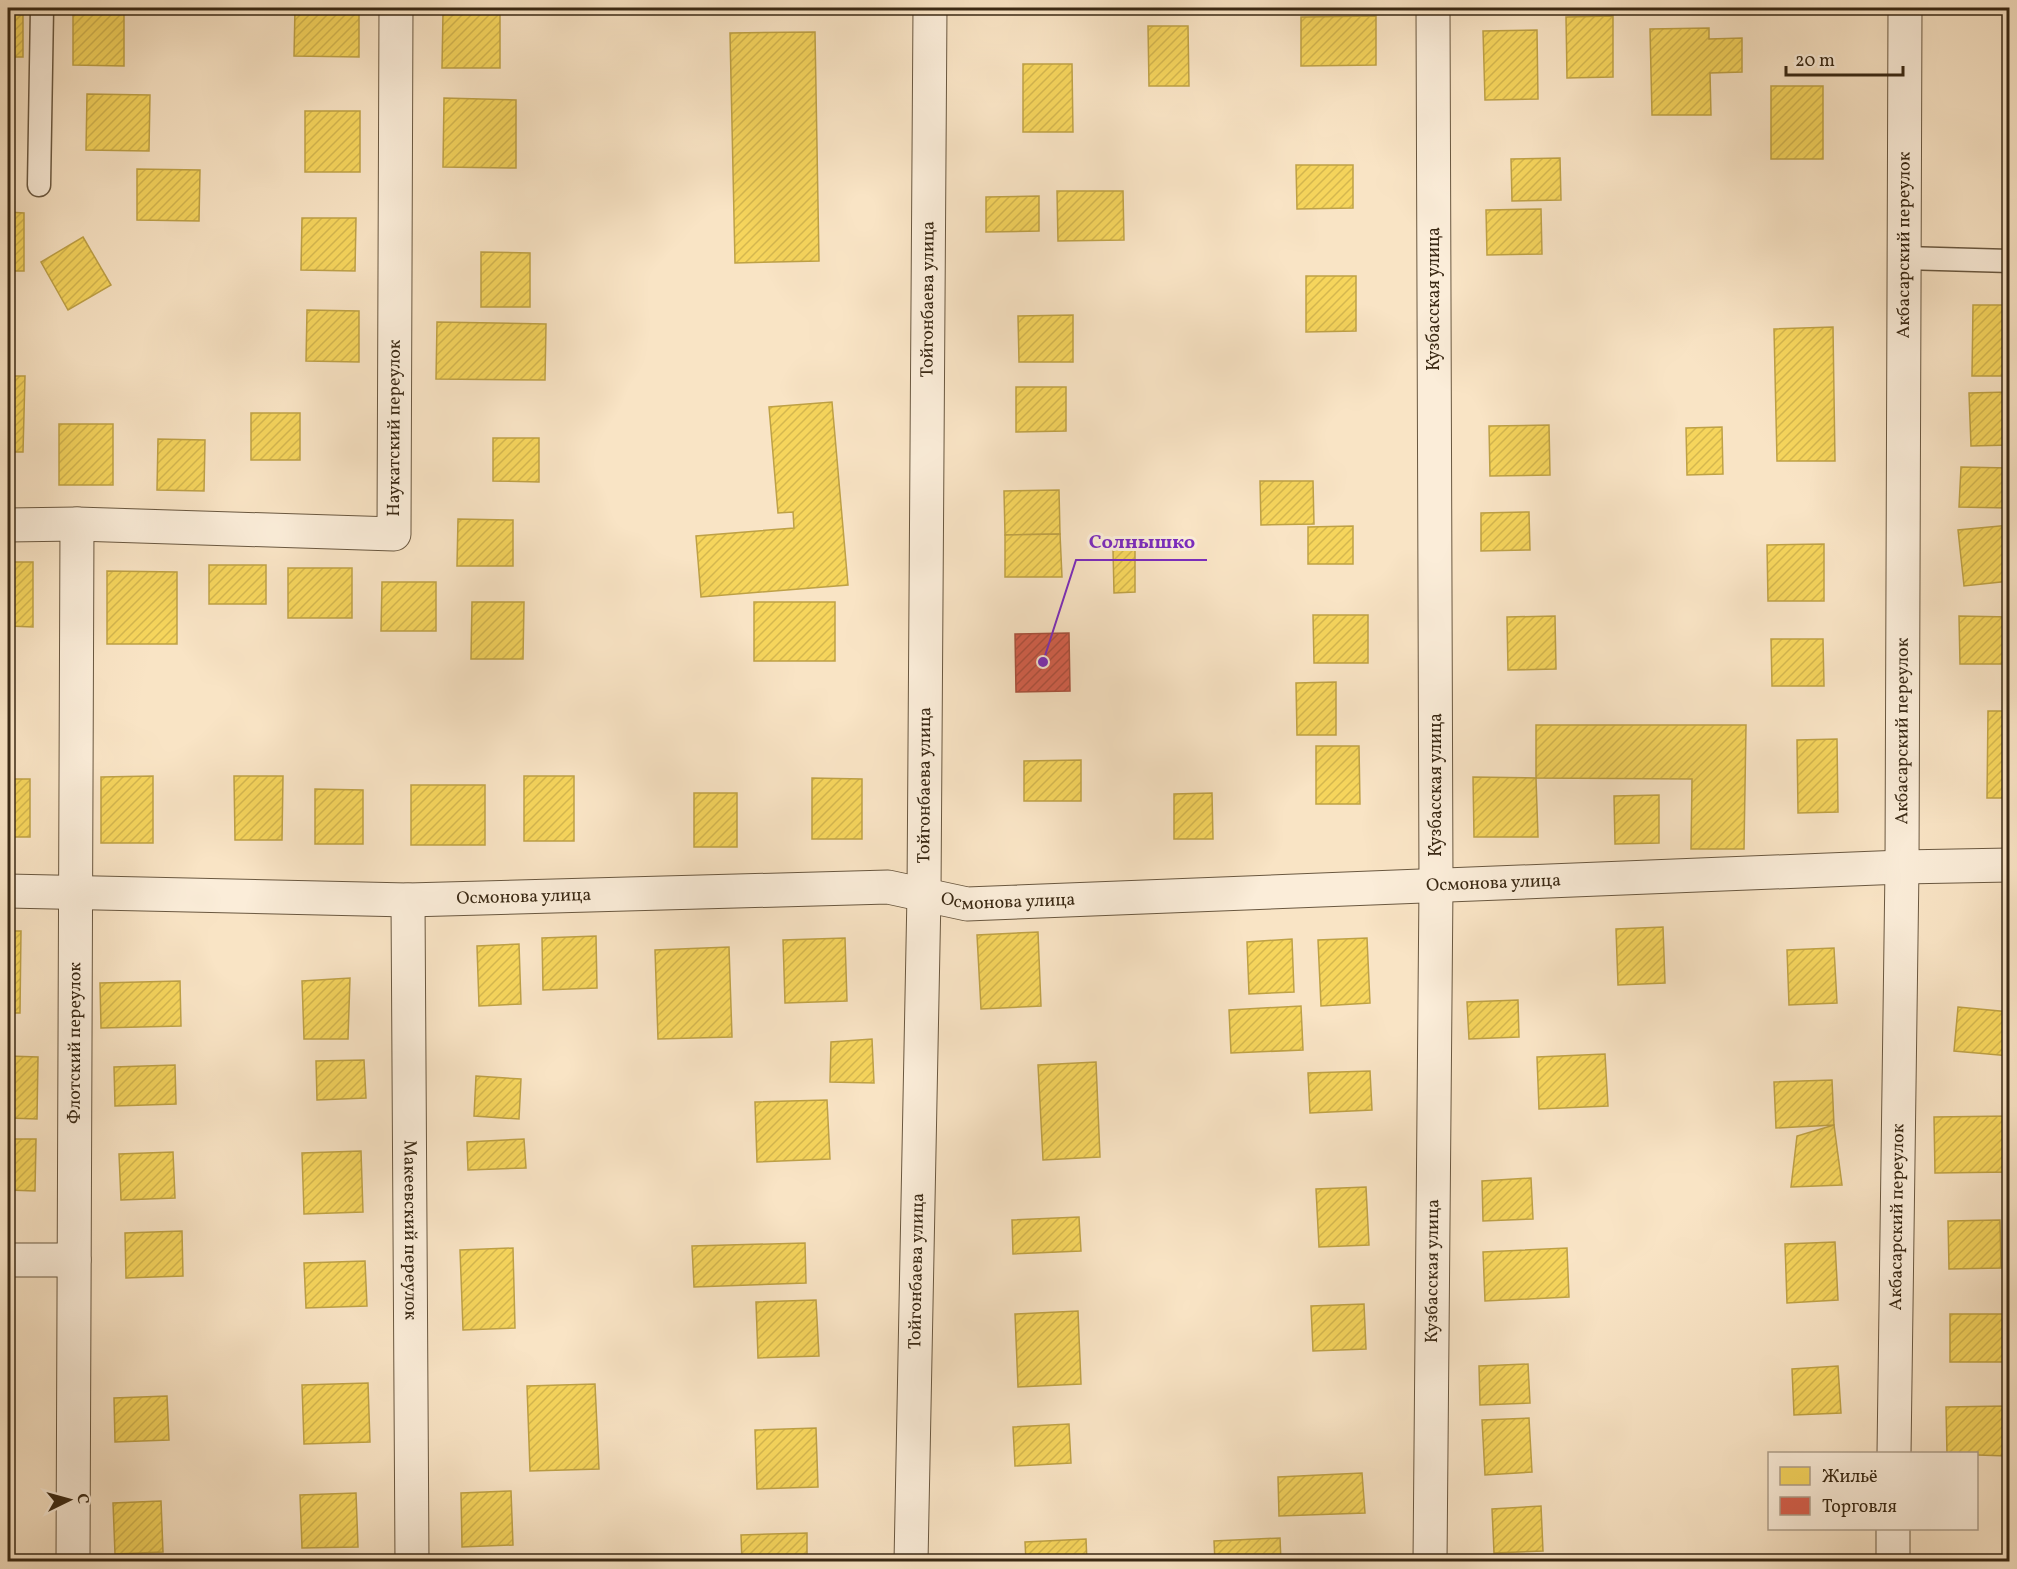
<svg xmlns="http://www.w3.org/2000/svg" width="2017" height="1569" font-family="Vollkorn,serif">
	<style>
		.homes { fill: url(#homes-hatch); stroke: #bea146; stroke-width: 1.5 }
		.shops { fill: url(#shops-hatch); stroke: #a7503c; stroke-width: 1.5 }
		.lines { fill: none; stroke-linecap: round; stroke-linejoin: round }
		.service-casing { stroke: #6a5840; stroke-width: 25 }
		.minor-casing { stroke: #6a5840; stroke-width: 35 }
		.service { stroke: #fbedd9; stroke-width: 22 }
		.minor { stroke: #fbedd9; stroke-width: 33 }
		.labels { text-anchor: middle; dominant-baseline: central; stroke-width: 6; stroke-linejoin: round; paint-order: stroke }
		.street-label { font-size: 18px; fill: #3a2914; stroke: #fbedd9 }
		.leader { fill: none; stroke: #7b2cbf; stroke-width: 2 }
		.callout-dot { fill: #7b2cbf; stroke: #fbedd9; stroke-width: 2 }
		.callout-label { font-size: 20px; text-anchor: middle; font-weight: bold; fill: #7b2cbf; stroke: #fbedd9; stroke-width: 6; stroke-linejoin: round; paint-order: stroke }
	</style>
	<defs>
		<pattern id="homes-hatch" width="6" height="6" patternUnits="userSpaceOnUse" patternTransform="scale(1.5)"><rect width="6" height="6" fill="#f6d55c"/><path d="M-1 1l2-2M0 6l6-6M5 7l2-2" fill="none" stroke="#d4b74f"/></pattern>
		<pattern id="shops-hatch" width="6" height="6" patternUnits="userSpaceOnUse" patternTransform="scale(1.5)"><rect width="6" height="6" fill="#d6604d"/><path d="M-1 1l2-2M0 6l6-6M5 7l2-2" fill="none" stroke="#af4f3f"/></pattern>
	</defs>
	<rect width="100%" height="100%" fill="#f9e4c5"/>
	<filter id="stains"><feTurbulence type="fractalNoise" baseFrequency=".00333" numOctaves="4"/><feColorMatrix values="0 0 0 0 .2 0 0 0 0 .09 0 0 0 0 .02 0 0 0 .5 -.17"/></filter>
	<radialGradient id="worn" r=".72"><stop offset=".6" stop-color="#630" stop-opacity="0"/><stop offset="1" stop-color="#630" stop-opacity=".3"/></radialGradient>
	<!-- homes -->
	<g class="homes">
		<rect x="8" y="8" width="15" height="49"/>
		<path d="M 295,8 L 359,8 L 359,57 L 294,56 Z"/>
		<path d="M 73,10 L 124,11 L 124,66 L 73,65 Z"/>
		<path d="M 443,12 L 500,13 L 500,68 L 442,68 Z"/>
		<path d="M 1376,16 L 1376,65 L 1301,66 L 1301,17 Z"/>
		<path d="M 1613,16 L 1613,77 L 1567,78 L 1566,17 Z"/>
		<path d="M 1148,26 L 1188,26 L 1189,86 L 1149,86 Z"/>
		<path d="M 1709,28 L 1709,39 L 1742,38 L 1742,72 L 1710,73 L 1711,115 L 1652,115 L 1650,29 Z"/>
		<path d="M 1537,30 L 1538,99 L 1485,100 L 1483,31 Z"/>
		<path d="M 815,32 L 819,261 L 735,263 L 730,33 Z"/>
		<path d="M 1023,64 L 1072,64 L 1073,132 L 1023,132 Z"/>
		<rect x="1771" y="86" width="52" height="73"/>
		<path d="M 87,94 L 150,95 L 149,151 L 86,150 Z"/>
		<path d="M 444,98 L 516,100 L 516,168 L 443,167 Z"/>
		<rect x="305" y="111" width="55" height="61"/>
		<path d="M 1560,158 L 1561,200 L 1512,201 L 1511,159 Z"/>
		<path d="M 1296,165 L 1353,165 L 1353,208 L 1297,209 Z"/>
		<path d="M 137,169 L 200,170 L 199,221 L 137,220 Z"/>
		<path d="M 1057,191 L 1123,191 L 1124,240 L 1058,241 Z"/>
		<path d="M 1039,196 L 1039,231 L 986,232 L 986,197 Z"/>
		<path d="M 1541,209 L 1542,254 L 1487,255 L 1486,210 Z"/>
		<path d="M 8,212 L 24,213 L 24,271 L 8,271 Z"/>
		<path d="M 302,218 L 356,218 L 355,271 L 301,270 Z"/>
		<path d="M 83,237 L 111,285 L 68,310 L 41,262 Z"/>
		<path d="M 481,252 L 530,253 L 530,307 L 481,307 Z"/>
		<path d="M 1306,276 L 1356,276 L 1356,331 L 1306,332 Z"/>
		<path d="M 1973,305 L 2010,305 L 2010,376 L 1972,376 Z"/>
		<path d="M 307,310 L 359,311 L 359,362 L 306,361 Z"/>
		<path d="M 1073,315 L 1073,362 L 1019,362 L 1018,316 Z"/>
		<path d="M 437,322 L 546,324 L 545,380 L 436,379 Z"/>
		<path d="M 1833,327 L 1835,461 L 1777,461 L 1774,329 Z"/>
		<path d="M 8,376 L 25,376 L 23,452 L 8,452 Z"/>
		<path d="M 1016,387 L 1066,387 L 1066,431 L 1016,432 Z"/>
		<path d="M 2010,392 L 2010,445 L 1971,446 L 1969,393 Z"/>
		<path d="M 832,402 L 848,585 L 701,597 L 696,536 L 794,528 L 793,512 L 778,513 L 769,407 Z"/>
		<rect x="251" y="413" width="49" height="47"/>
		<rect x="59" y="424" width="54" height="61"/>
		<path d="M 1549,425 L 1550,475 L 1490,476 L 1489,426 Z"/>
		<path d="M 1722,427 L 1723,474 L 1687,475 L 1686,428 Z"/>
		<path d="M 493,438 L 539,438 L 539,482 L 493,481 Z"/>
		<path d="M 158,439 L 205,440 L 204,491 L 157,490 Z"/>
		<path d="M 1961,467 L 2008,468 L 2007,508 L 1959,507 Z"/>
		<path d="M 1260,481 L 1313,481 L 1314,524 L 1261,525 Z"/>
		<path d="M 1059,490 L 1060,534 L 1005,535 L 1004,491 Z"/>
		<path d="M 1529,512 L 1530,550 L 1481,551 L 1481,513 Z"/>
		<path d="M 458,519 L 513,520 L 513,566 L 457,566 Z"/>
		<path d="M 2010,525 L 2010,581 L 1964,586 L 1958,530 Z"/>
		<path d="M 1353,526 L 1353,564 L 1308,564 L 1308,527 Z"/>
		<path d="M 1060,534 L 1062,577 L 1005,577 L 1005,535 Z"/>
		<path d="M 1824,544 L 1824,601 L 1768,601 L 1767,545 Z"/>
		<path d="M 1113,550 L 1135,550 L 1135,592 L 1114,593 Z"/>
		<path d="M 8,562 L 33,562 L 33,627 L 8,626 Z"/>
		<rect x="209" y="565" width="57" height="39"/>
		<rect x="288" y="568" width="64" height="50"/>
		<path d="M 107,571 L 177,572 L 177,644 L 107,644 Z"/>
		<path d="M 382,582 L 436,582 L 436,631 L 381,631 Z"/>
		<path d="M 472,602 L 524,602 L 523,659 L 471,659 Z"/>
		<rect x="754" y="602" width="81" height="59"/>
		<path d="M 1313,615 L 1368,615 L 1368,663 L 1314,663 Z"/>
		<path d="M 1555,616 L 1556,669 L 1508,670 L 1507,617 Z"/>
		<path d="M 1959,616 L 2010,617 L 2010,664 L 1960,664 Z"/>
		<path d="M 1771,639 L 1823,639 L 1824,686 L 1772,686 Z"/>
		<path d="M 1336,682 L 1336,735 L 1297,735 L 1296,683 Z"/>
		<path d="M 1988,711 L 2010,711 L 2010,798 L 1987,798 Z"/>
		<path d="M 1536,725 L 1746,725 L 1744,849 L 1691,849 L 1692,779 L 1536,778 Z"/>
		<path d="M 1837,739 L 1838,812 L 1798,813 L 1797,740 Z"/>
		<path d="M 1316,746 L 1359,746 L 1360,804 L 1316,804 Z"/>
		<path d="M 1081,760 L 1081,801 L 1024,801 L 1024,761 Z"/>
		<path d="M 153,776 L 153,843 L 101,843 L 101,777 Z"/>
		<path d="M 234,776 L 283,776 L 282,840 L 235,840 Z"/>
		<rect x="524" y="776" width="50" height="65"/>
		<path d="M 1473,777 L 1536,778 L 1538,837 L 1474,837 Z"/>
		<path d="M 812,778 L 862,779 L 862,839 L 812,839 Z"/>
		<rect x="8" y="779" width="22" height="58"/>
		<rect x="411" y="785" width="74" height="60"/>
		<path d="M 315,789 L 363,790 L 363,844 L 315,844 Z"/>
		<rect x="694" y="793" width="43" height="54"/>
		<path d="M 1212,793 L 1213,839 L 1174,839 L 1174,794 Z"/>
		<path d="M 1659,795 L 1659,843 L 1615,844 L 1614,796 Z"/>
		<path d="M 1663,927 L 1665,983 L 1618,985 L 1616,929 Z"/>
		<path d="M 8,931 L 21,931 L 20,1013 L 8,1013 Z"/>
		<path d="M 1038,932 L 1041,1006 L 981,1009 L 977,935 Z"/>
		<path d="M 596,936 L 597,988 L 543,990 L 542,938 Z"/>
		<path d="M 845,938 L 847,1001 L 785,1003 L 783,940 Z"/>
		<path d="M 1367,938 L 1370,1003 L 1321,1006 L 1318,940 Z"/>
		<path d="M 1292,939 L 1294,992 L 1249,994 L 1247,942 Z"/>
		<path d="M 519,944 L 521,1004 L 479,1006 L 477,946 Z"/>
		<path d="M 729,947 L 732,1037 L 658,1039 L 655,950 Z"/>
		<path d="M 1834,948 L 1837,1003 L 1789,1005 L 1787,950 Z"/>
		<path d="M 350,978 L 348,1039 L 304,1039 L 302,981 Z"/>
		<path d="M 180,981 L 181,1026 L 101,1028 L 100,983 Z"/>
		<path d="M 1518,1000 L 1519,1037 L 1469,1039 L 1467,1002 Z"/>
		<path d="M 1301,1006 L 1303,1050 L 1231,1053 L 1229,1010 Z"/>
		<path d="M 1958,1007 L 2010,1012 L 2010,1056 L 1954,1051 Z"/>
		<path d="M 872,1039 L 874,1083 L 830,1082 L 831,1042 Z"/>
		<path d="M 1605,1054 L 1608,1106 L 1539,1109 L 1537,1057 Z"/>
		<path d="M 8,1056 L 38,1057 L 37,1119 L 8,1118 Z"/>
		<path d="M 364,1060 L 366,1098 L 317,1100 L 316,1061 Z"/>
		<path d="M 1096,1062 L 1100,1157 L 1043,1160 L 1038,1065 Z"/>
		<path d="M 175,1065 L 176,1104 L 115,1106 L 114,1067 Z"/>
		<path d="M 1370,1071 L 1372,1110 L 1310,1113 L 1308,1073 Z"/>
		<path d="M 476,1076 L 521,1079 L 519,1119 L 474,1116 Z"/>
		<path d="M 1832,1080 L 1834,1125 L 1776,1128 L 1774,1082 Z"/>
		<path d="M 827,1100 L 830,1159 L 757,1162 L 755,1102 Z"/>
		<path d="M 2010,1116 L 2010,1172 L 1935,1173 L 1934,1117 Z"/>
		<path d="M 1834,1125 L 1842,1185 L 1791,1187 L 1797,1136 Z"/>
		<path d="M 8,1139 L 36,1139 L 35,1191 L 8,1190 Z"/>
		<path d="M 524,1139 L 526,1168 L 468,1170 L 467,1142 Z"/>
		<path d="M 361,1151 L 363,1212 L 304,1214 L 302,1153 Z"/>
		<path d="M 173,1152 L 175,1198 L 121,1200 L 119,1154 Z"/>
		<path d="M 1531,1178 L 1533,1219 L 1483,1221 L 1482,1181 Z"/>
		<path d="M 1366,1187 L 1369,1245 L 1319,1247 L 1316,1189 Z"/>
		<path d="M 1079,1217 L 1081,1251 L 1013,1254 L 1012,1220 Z"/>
		<path d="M 2000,1220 L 2001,1268 L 1949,1269 L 1948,1221 Z"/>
		<path d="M 182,1231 L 183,1276 L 126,1278 L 125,1233 Z"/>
		<path d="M 1835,1242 L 1838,1300 L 1787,1303 L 1785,1244 Z"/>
		<path d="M 805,1243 L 806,1283 L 694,1287 L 692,1246 Z"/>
		<path d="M 513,1248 L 515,1328 L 463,1330 L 460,1250 Z"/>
		<path d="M 1567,1248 L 1569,1297 L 1485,1301 L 1483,1252 Z"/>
		<path d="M 365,1261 L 367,1306 L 306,1308 L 304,1263 Z"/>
		<path d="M 816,1300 L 819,1356 L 758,1358 L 756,1302 Z"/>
		<path d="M 1364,1304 L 1366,1349 L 1313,1351 L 1311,1306 Z"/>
		<path d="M 1078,1311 L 1081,1384 L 1018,1387 L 1015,1314 Z"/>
		<rect x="1950" y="1314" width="60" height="48"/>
		<path d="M 1528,1364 L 1530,1403 L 1480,1405 L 1479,1366 Z"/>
		<path d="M 1838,1366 L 1841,1413 L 1794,1415 L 1792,1369 Z"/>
		<path d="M 368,1383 L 370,1442 L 304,1444 L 302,1385 Z"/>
		<path d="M 595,1384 L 599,1469 L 530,1471 L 527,1386 Z"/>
		<path d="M 167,1396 L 169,1440 L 115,1442 L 114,1398 Z"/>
		<path d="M 2006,1406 L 2007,1456 L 1947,1454 L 1946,1407 Z"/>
		<path d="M 1529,1418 L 1532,1472 L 1485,1475 L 1482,1420 Z"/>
		<path d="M 1069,1424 L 1071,1463 L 1015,1466 L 1013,1427 Z"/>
		<path d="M 816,1428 L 818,1487 L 757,1489 L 755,1430 Z"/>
		<path d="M 1362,1473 L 1365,1513 L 1279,1516 L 1278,1477 Z"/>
		<path d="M 511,1491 L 513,1545 L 462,1547 L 461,1493 Z"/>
		<path d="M 356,1493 L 358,1547 L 302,1548 L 300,1495 Z"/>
		<path d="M 161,1501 L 163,1552 L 115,1554 L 113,1503 Z"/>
		<path d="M 1541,1506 L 1543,1551 L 1494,1553 L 1492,1509 Z"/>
		<path d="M 807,1533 L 807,1562 L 742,1562 L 741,1535 Z"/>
		<path d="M 1280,1538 L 1281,1562 L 1215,1562 L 1214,1541 Z"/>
		<path d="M 1086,1539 L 1087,1562 L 1026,1562 L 1025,1542 Z"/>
	</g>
	<!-- shops -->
	<path class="shops" d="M 1069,633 L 1070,691 L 1016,692 L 1015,634 Z"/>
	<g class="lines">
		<!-- service casing -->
		<g class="service-casing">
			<g id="service">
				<path d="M 39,185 L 42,8"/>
				<path d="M 1904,258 L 2010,261"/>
			</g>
		</g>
		<!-- minor casing -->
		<g class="minor-casing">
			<g id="minor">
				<path id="s1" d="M 8,525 L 77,524 L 394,534 L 396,8"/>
				<path id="s2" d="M 8,891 L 408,900 L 888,887 L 967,904 L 1902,867 L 2010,865"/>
				<path id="s3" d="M 408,900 L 412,1562"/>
				<path d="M 8,1260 L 74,1260"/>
				<path id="s4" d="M 1894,1454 L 1902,867 L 1905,8"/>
				<path id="s5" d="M 73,1562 L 77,524"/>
				<path id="s6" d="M 911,1562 L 924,894 L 930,8"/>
				<path id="s7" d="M 1430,1562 L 1436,886 L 1433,8"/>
				<path d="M 1893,1562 L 1893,1528"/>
			</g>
		</g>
		<!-- service -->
		<use href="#service" class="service"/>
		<!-- minor -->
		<use href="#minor" class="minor"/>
	</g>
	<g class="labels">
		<!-- street labels -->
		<g class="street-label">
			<text stroke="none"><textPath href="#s4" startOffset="1209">Акбасарский переулок</textPath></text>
			<text stroke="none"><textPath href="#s6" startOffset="1263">Тойгонбаева улица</textPath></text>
			<text transform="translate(1434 299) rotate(-90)">Кузбасская улица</text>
			<text stroke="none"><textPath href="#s1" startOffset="492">Наукатский переулок</textPath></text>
			<text stroke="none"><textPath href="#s4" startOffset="723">Акбасарский переулок</textPath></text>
			<text stroke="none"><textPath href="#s6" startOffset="777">Тойгонбаева улица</textPath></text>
			<text transform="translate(1436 785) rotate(-90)">Кузбасская улица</text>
			<text stroke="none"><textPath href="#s2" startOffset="1488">Осмонова улица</textPath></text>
			<text stroke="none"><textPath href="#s2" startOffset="516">Осмонова улица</textPath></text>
			<text stroke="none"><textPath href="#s2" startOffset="1002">Осмонова улица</textPath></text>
			<text stroke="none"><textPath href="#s5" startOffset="519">Флотский переулок</textPath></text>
			<text stroke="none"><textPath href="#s4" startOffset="237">Акбасарский переулок</textPath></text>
			<text stroke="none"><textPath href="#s3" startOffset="330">Макеевский переулок</textPath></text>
			<text stroke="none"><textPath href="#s6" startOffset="291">Тойгонбаева улица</textPath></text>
			<text stroke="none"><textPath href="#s7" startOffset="291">Кузбасская улица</textPath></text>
		</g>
	</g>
	<!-- callouts -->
	<path class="leader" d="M1043 662L1076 560H1207"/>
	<circle class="callout-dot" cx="1043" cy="662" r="6"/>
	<g class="callout-label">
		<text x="1142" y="548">Солнышко</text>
	</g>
	<!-- margin -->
	<rect width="2017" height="1569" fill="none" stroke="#f9e4c5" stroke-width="30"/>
	<rect x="9" y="9" width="1999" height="1551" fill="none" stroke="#3a2914" stroke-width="3"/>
	<rect x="15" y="15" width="1987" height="1539" fill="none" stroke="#3a2914" stroke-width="1.5"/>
	<!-- legend -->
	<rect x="1768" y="1452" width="210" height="78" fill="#fbedd9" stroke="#ae9f8a" stroke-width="1.5"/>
	<rect x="1780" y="1467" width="30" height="18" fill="#f6d55c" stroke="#ae9f8a" stroke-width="1.5"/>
	<text x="1822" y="1482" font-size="18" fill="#3a2914">Жильё</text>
	<rect x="1780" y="1497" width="30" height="18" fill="#d6604d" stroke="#ae9f8a" stroke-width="1.5"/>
	<text x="1822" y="1512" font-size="18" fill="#3a2914">Торговля</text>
	<!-- north arrow -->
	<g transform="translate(69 1500) rotate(85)" stroke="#fbedd9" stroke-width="4.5" paint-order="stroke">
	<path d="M0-4.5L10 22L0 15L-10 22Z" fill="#3a2914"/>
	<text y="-9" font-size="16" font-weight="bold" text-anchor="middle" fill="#3a2914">С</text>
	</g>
	<!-- scale -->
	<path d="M1786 66v9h117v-9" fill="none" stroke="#3a2914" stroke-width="3"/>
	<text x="1795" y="66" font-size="18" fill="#3a2914" stroke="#fbedd9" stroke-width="4.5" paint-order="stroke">20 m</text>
	<rect width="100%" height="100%" filter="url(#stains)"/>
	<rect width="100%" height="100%" fill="url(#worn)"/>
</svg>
